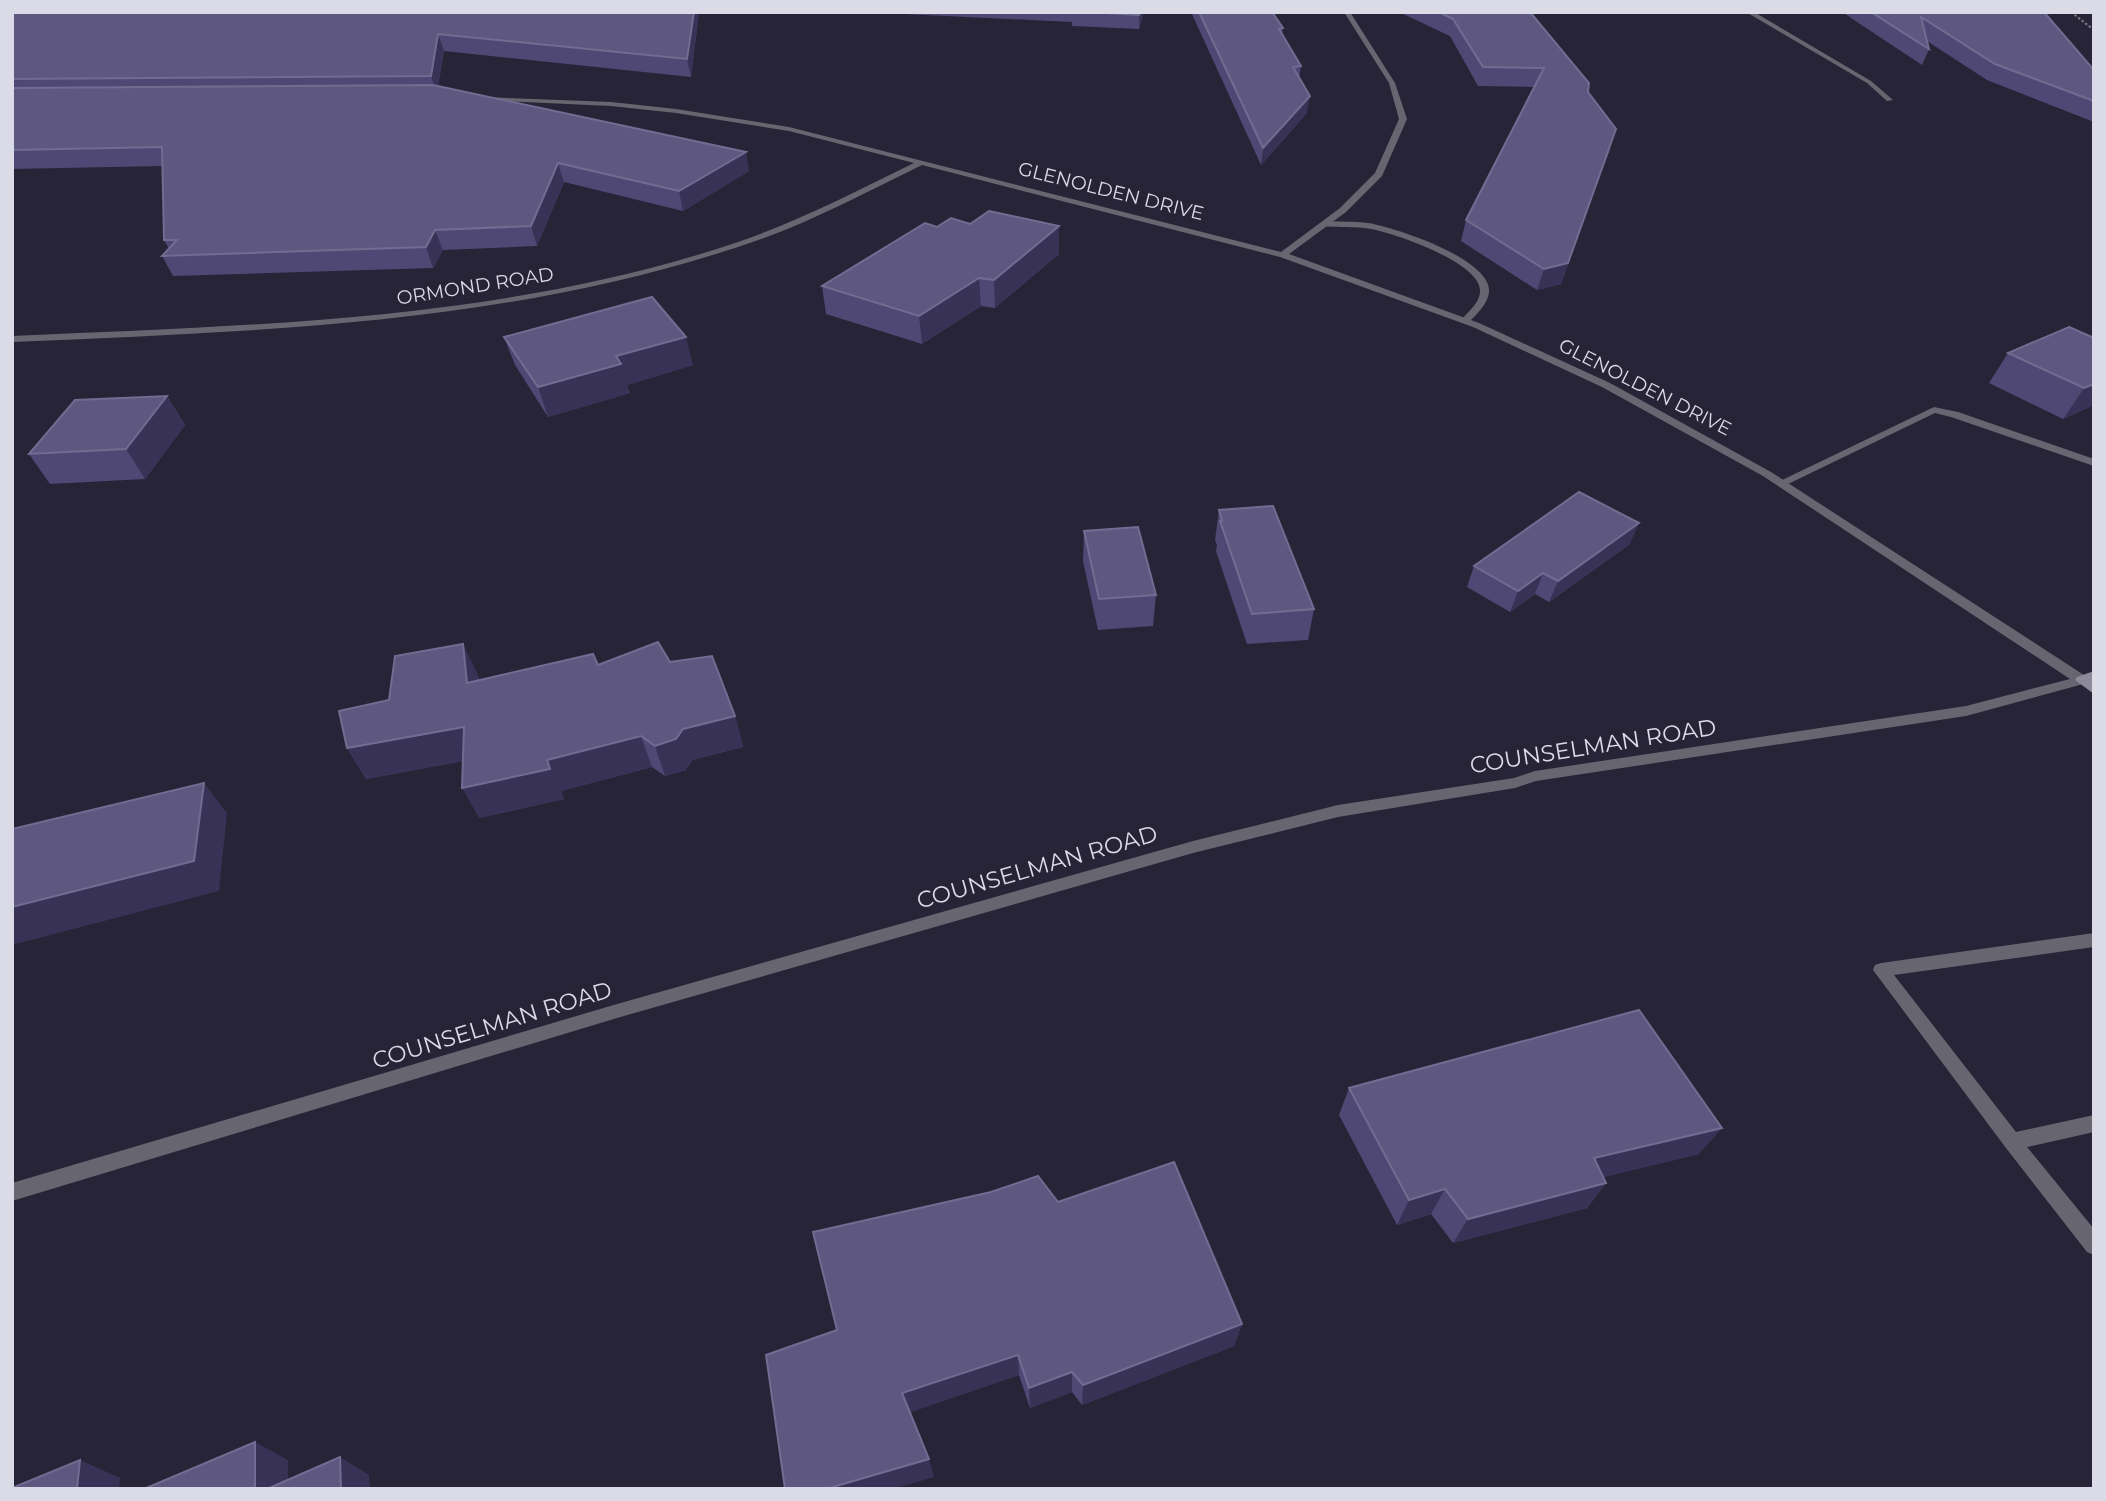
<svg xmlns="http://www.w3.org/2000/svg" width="2106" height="1501" font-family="Montserrat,sans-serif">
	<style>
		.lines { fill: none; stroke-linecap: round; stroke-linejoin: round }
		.path { stroke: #797787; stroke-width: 2; stroke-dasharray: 2.5 2; stroke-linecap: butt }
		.lane { fill: #676670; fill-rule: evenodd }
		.street { fill: #676670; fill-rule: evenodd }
		.secondary { fill: #8c8a9a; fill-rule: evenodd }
		.wall { fill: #4f4875 }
		.shaded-wall { fill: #383356 }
		.building { fill: #5e5881; stroke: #716c91; stroke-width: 2 }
		.labels { text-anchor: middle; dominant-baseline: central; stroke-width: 6; stroke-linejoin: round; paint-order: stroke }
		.far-street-label { font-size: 19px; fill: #dbdae7; stroke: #262436 }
		.street-label { font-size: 23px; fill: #dbdae7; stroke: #262436 }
	</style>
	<rect width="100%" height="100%" fill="#262436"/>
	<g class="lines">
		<!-- path -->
		<path class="path" d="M 2071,12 L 2094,30"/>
		<!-- lane -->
		<g class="lane">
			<path d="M 1325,221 C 1339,222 1354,221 1368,223 C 1394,227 1492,259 1489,292 C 1488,304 1476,315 1468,323 L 1462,323 L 1460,321 C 1467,313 1481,302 1480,290 C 1479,262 1394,233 1371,229 C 1355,226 1338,228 1322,226 L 1322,222 Z"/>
			<path d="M 1934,407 L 1958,412 L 2094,459 L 2094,466 L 1951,417 L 1935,413 L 1786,485 L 1782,486 L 1776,483 Z"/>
			<path d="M 2094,933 L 2094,947 L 1894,975 L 2016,1132 L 2094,1115 L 2094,1132 L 2027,1147 L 2094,1229 L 2094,1255 L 2087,1252 L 2006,1148 L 1873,970 L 1875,965 L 1881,963 Z"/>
		</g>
		<!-- street -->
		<g class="street">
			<path d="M 1344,12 L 1350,12 L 1395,83 L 1407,119 L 1382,176 L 1346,212 L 1289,254 L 1479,323 L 1610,383 L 1771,472 L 2087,677 L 2089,680 L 2087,683 L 1966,716 L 1536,781 L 1515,788 L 1338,817 L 1193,853 L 617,1018 L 12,1201 L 12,1183 L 617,1004 L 1193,841 L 1338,805 L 1514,778 L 1535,771 L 1966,706 L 2070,679 L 1763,476 L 1602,387 L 1473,327 L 1280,257 L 922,165 C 862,194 802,227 738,247 C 500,325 261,331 12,342 L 12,336 C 255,325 502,321 735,243 C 797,222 855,192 914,163 L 789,131 L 676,113 L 611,106 L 480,100 L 482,97 L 611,102 L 676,109 L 789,127 L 1281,252 L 1340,208 L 1375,173 L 1399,119 L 1389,83 Z"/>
			<path d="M 1746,12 L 1754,12 L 1871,81 L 1893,100 L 1887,101 L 1867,83 Z"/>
		</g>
		<!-- secondary -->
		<path class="secondary" d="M 2094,671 L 2094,694 L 2075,680 L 2077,677 Z"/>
	</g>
	<!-- wall -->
	<g class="wall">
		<path d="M 12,12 L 699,12 L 691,77 L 444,51 L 438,86 L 749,171 L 683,211 L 564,182 L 537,246 L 443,250 L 433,268 L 173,276 L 162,256 L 169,249 L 164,240 L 163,166 L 12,169 Z"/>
		<path d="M 863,12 L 1144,12 L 1139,29 L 1072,26 L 1072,22 Z"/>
		<path d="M 1191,12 L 1272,12 L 1283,28 L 1282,35 L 1301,66 L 1299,78 L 1307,113 L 1261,165 Z"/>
		<path d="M 1399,12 L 1530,12 L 1588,92 L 1610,149 L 1561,284 L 1537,290 L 1461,241 L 1466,220 L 1534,87 L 1478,86 L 1450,36 Z"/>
		<path d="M 1842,12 L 2044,12 L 2094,70 L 2094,122 L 1987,80 L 1927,41 L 1929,49 L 1922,65 Z"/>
		<path d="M 937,227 L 1059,254 L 995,308 L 981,306 L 922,344 L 826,314 L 822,286 Z"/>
		<path d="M 504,337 L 693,365 L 627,385 L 630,393 L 548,417 L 515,365 Z"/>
		<path d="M 2094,338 L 2094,405 L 2063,419 L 1989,383 L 2008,353 Z"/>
		<path d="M 167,396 L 185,425 L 145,479 L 50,484 L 29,454 Z"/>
		<path d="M 1219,510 L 1314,609 L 1308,640 L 1247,644 L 1216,551 L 1217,545 L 1215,540 Z"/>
		<path d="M 1084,531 L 1156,595 L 1153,626 L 1098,630 L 1083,561 Z"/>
		<path d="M 1630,544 L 1549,602 L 1535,594 L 1510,612 L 1467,587 L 1474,566 Z"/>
		<path d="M 670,662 L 735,716 L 743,747 L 692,760 L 686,770 L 665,776 L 652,767 L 561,791 L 564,799 L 479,818 L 463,761 L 366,779 L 347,748 L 389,700 L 478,675 L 479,680 L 598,665 Z"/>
		<path d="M 1349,1088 L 1699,1154 L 1603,1177 L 1606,1183 L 1587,1208 L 1453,1243 L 1431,1214 L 1397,1225 L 1339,1115 Z"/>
		<path d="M 1058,1202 L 1242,1324 L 1234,1346 L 1082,1405 L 1072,1392 L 1030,1408 L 1019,1375 L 910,1412 L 934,1477 L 837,1330 Z"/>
	</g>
	<!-- shaded-wall -->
	<g class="shaded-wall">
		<path d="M 694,12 L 699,12 L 691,77 L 687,59 Z"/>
		<path d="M 1140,12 L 1144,12 L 1139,29 L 1139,15 Z"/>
		<path d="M 438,34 L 444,51 L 437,94 L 431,76 Z"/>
		<path d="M 1310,96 L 1307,113 L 1261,165 L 1263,148 Z"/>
		<path d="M 1616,129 L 1561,284 L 1537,290 L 1544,269 Z"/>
		<path d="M 746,152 L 749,171 L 683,211 L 679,191 Z"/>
		<path d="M 558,163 L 564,182 L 537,246 L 531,226 Z"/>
		<path d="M 1059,226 L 1059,254 L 995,308 L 994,280 Z"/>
		<path d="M 435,230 L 443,250 L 433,268 L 426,247 Z"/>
		<path d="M 979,278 L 981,306 L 922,344 L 919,316 Z"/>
		<path d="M 686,337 L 693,365 L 627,385 L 630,393 L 548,417 L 538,387 L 616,356 Z"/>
		<path d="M 2094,384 L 2094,405 L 2063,419 L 2084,388 Z"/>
		<path d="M 167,396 L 185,425 L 145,479 L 126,449 Z"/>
		<path d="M 1639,523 L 1630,544 L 1549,602 L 1558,581 Z"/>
		<path d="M 1543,573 L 1535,594 L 1510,612 L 1518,591 Z"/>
		<path d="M 463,644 L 478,675 L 482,714 L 467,683 Z"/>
		<path d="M 735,716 L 743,747 L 692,760 L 686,770 L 665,776 L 655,746 L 683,729 Z"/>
		<path d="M 464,727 L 480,758 L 366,779 L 347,748 Z"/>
		<path d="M 641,736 L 652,767 L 561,791 L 564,799 L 479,818 L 462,788 L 547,760 Z"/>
		<path d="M 204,783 L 227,813 L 219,891 L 12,945 L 12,907 Z"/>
		<path d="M 1722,1128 L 1699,1154 L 1575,1184 L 1594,1158 Z"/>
		<path d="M 1606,1183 L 1587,1208 L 1453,1243 L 1468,1219 Z"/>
		<path d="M 1445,1189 L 1431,1214 L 1397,1225 L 1409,1200 Z"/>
		<path d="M 1242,1324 L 1234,1346 L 1082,1405 L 1083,1385 Z"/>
		<path d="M 1018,1355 L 1019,1375 L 908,1413 L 902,1393 Z"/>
		<path d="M 1072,1372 L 1072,1392 L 1030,1408 L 1029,1388 Z"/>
		<path d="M 255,1442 L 288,1460 L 288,1489 L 255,1489 Z"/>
		<path d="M 340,1457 L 369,1475 L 370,1489 L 341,1489 Z"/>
		<path d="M 929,1459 L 934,1477 L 893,1489 L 826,1489 Z"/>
		<path d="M 80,1460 L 120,1478 L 119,1489 L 77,1489 Z"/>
	</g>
	<!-- building -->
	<g class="building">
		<path d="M 12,12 L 694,12 L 687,59 L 438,34 L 431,76 L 12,79 Z"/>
		<path d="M 1089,12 L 1140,12 L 1139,15 Z"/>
		<path d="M 1199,12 L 1272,12 L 1283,28 L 1279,29 L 1301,66 L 1293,67 L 1310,96 L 1263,148 Z"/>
		<path d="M 1439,12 L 1530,12 L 1589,83 L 1588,92 L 1616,129 L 1568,263 L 1544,269 L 1466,220 L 1544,68 L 1483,67 L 1453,19 Z"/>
		<path d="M 1871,12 L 2044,12 L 2094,70 L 2094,101 L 1995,64 L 1921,17 L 1929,49 Z"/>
		<path d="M 433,85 L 746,152 L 679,191 L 558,163 L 531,226 L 435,230 L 426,247 L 162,256 L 177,240 L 164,240 L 162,147 L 12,150 L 12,88 Z"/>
		<path d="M 989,211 L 1059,226 L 994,280 L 979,278 L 919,316 L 822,286 L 925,223 L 937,227 L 951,218 L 970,224 Z"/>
		<path d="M 652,297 L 686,337 L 616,356 L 621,364 L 538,387 L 504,337 Z"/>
		<path d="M 2069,327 L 2094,338 L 2094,384 L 2084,388 L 2008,353 Z"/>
		<path d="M 167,396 L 126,449 L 29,454 L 75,400 Z"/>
		<path d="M 1579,492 L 1639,523 L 1558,581 L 1543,573 L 1518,591 L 1474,566 Z"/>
		<path d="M 1273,506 L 1314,609 L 1252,614 L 1220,521 L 1222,521 L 1219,510 Z"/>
		<path d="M 1138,527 L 1156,595 L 1099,599 L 1084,531 Z"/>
		<path d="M 658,642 L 670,662 L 712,656 L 735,716 L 683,729 L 676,739 L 655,746 L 641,736 L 547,760 L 550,769 L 462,788 L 464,727 L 347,748 L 339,711 L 389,700 L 395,656 L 463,644 L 467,683 L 593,654 L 598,665 Z"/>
		<path d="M 204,783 L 194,861 L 12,907 L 12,829 Z"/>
		<path d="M 1639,1010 L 1722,1128 L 1594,1158 L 1606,1183 L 1468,1219 L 1445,1189 L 1409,1200 L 1349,1088 Z"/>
		<path d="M 1174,1162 L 1242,1324 L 1083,1385 L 1072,1372 L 1029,1388 L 1018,1355 L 902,1393 L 929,1459 L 826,1489 L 785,1489 L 766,1355 L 837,1330 L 813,1232 L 991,1192 L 1038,1176 L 1058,1202 Z"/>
		<path d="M 255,1442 L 255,1489 L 144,1489 Z"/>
		<path d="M 340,1457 L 341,1489 L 267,1489 Z"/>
		<path d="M 80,1460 L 77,1489 L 12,1489 L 12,1488 Z"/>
	</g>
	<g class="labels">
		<!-- far-street labels -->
		<g class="far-street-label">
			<text transform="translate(1111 191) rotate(14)">GLENOLDEN DRIVE</text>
			<text transform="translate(475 286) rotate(-9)">ORMOND ROAD</text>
			<text transform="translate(1645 387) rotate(27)">GLENOLDEN DRIVE</text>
		</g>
		<!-- street labels -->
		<g class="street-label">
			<text transform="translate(1593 746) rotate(-9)">COUNSELMAN ROAD</text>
			<text transform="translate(1037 867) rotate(-16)">COUNSELMAN ROAD</text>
			<text transform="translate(492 1025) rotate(-17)">COUNSELMAN ROAD</text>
		</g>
	</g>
	<!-- border -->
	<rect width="2106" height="1501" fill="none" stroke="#dbdae7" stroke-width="28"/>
</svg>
